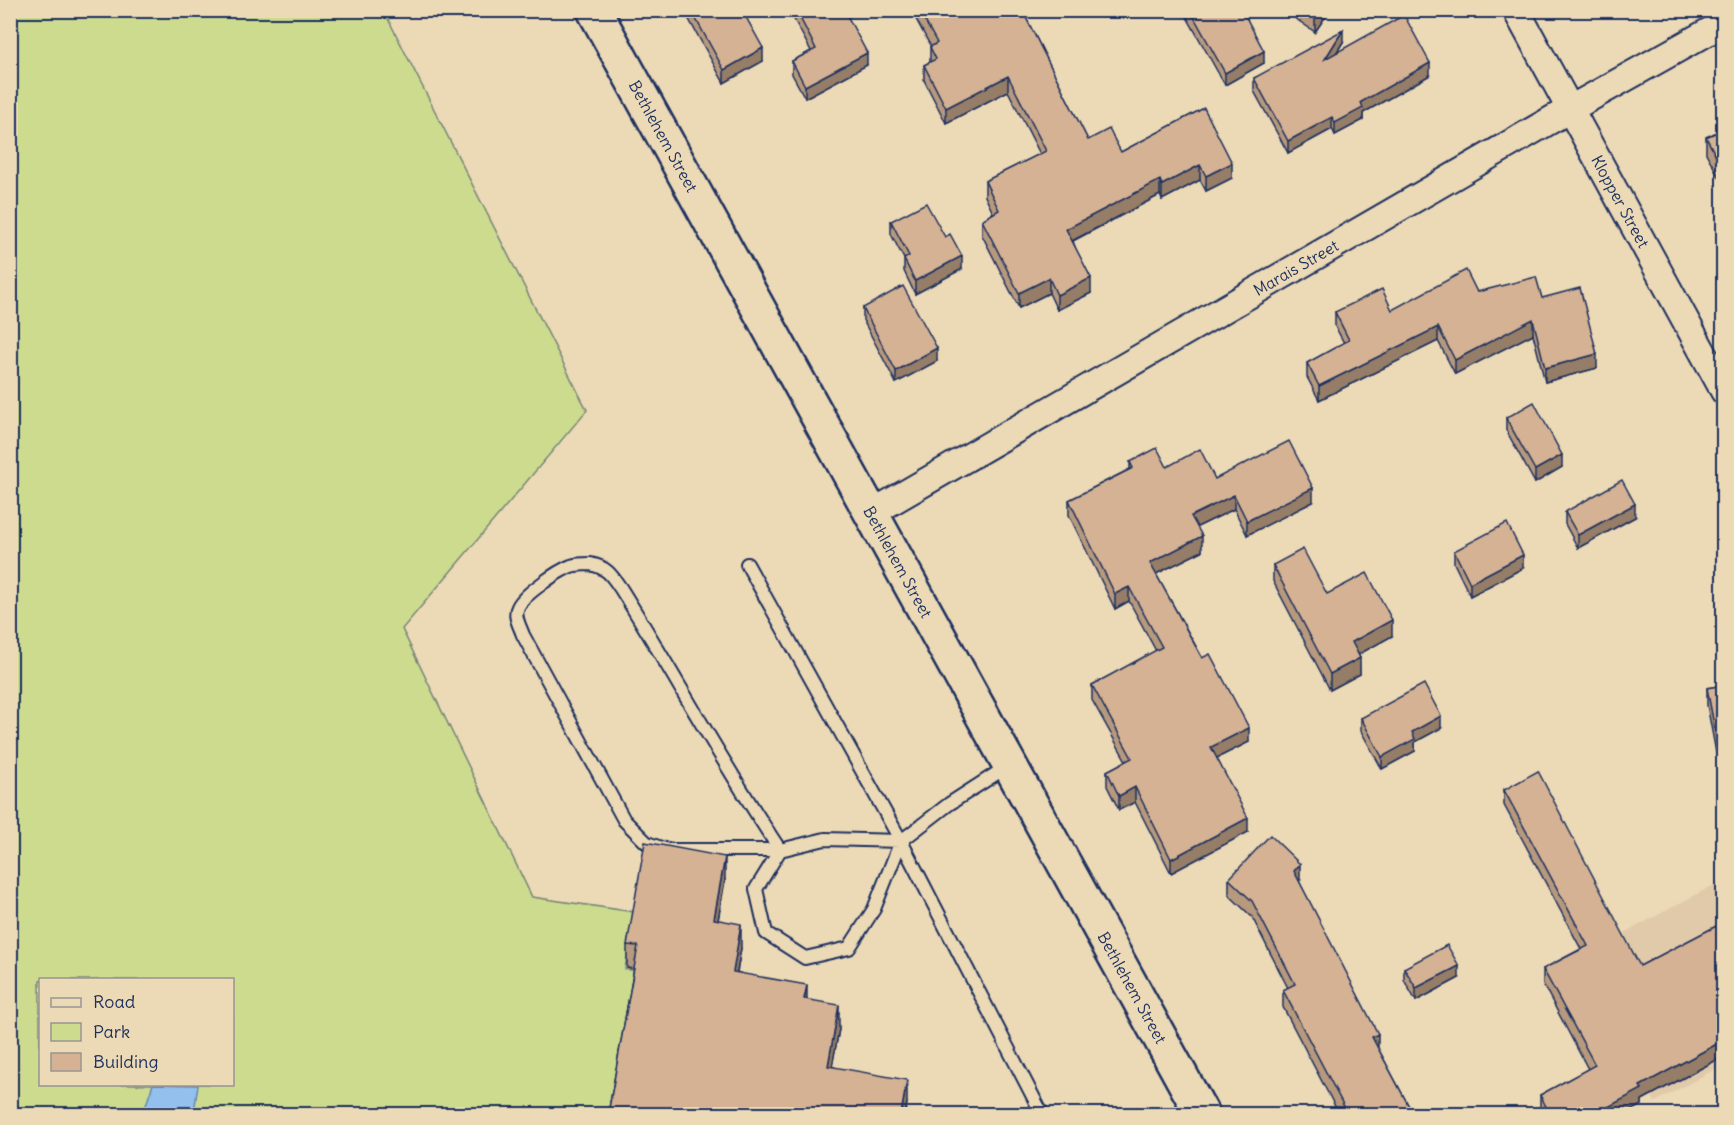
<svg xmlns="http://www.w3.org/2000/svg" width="1734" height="1125" font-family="Delius,sans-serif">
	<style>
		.built { fill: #e1caaa }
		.green { fill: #cddb8f; stroke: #748576; stroke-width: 1.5; fill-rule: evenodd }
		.water { fill: #94c0ed; stroke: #6486b4; stroke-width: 1.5 }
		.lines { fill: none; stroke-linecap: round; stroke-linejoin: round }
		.lane-casing { stroke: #1b2f5e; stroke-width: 16 }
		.street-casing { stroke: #1b2f5e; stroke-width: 30 }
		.secondary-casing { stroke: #1b2f5e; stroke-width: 38 }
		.lane { stroke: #ecd9b6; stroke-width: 12 }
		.street { stroke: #ecd9b6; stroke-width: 26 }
		.secondary { stroke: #ecd9b6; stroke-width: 33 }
		.wall { fill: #b7997e; stroke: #1b2f5e; stroke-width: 1.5 }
		.shaded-wall { fill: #957d67; stroke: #1b2f5e; stroke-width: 1.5 }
		.building { fill: #d5b293; stroke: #1b2f5e; stroke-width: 1.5 }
		.labels { text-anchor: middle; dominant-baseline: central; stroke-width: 5; stroke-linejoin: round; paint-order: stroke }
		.street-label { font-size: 16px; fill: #1b2f5e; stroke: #ecd9b6 }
	</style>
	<rect width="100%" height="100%" fill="#ecd9b6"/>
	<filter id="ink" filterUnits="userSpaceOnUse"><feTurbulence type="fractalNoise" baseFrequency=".0167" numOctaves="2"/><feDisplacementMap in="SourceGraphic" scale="12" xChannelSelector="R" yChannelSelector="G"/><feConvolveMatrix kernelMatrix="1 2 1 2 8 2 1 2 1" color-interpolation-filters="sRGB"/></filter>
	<g filter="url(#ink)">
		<!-- built -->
		<path class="built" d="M 1723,880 L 1723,1065 L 1655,1102 L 1578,958 Z"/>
		<!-- green -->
		<path class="green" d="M 10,11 L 384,11 L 587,410 L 402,629 L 532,897 L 634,912 L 625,969 L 636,971 L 609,1114 L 11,1114 ZM 40,980 L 232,980 L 232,1084 L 40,1084 Z"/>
		<!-- water -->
		<path class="water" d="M 153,1084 L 198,1085 L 194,1112 L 191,1114 L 146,1114 L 146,1105 Z"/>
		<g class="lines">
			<!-- lane casing -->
			<g class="lane-casing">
				<g id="lane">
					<path d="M 590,564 C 607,567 612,576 621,589 C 675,675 723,765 780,850 L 667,850 L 647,843 L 624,820 L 523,635 C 520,626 513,616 518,607 C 523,595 558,571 571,566 C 577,564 584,564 590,564 Z"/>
					<path d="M 747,564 L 901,841 L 1042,1114"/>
					<path d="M 825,839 L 901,841 L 874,909 L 849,948 L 805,958 L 766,933 L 756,889 L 780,850 Z"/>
					<path d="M 901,841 L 949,804 L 1008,766"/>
				</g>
			</g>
			<!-- street casing -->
			<g class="street-casing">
				<g id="street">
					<path id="s1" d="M 1516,10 L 1724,391"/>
					<path id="s2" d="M 870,514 L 1570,109 L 1724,23"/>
				</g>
			</g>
			<!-- secondary casing -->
			<g class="secondary-casing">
				<g id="secondary">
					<path id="s3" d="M 594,10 L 1202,1114"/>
				</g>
			</g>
			<!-- lane -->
			<use href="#lane" class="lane"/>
			<!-- street -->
			<use href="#street" class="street"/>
			<!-- secondary -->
			<use href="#secondary" class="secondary"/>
		</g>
		<!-- wall -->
		<g class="wall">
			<path d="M 686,10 L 751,10 L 744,14 L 763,61 L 724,83 L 686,14 Z"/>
			<path d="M 789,10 L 855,10 L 855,13 L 848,17 L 867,65 L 805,98 L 792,74 L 792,61 L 811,51 Z"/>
			<path d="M 911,10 L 1022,10 L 1088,140 L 1121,152 L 1204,108 L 1232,178 L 1206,191 L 1200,180 L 1162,200 L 1160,195 L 1073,241 L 1091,293 L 1057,310 L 1049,293 L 1019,308 L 982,235 L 982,220 L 993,213 L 985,196 L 985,181 L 1040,154 L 1008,91 L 946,123 L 924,80 L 924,65 L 930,62 L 930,47 L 931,47 Z"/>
			<path d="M 1183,10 L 1242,10 L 1264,63 L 1225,85 Z"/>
			<path d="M 1283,10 L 1330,10 L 1315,32 Z"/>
			<path d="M 1343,42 L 1337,52 L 1430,75 L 1363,113 L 1363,120 L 1335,135 L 1332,129 L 1288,153 L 1254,91 L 1254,78 Z"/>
			<path d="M 1724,129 L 1724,186 L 1706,153 L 1706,137 Z"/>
			<path d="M 891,221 L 945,237 L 962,269 L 915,294 L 904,271 L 904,259 L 891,234 Z"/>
			<path d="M 1477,292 L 1542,298 L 1597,368 L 1545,382 L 1533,334 L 1455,374 L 1438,341 L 1319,400 L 1307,377 L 1307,363 L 1344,343 L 1335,326 L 1335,312 L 1392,310 Z"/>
			<path d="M 863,308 L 937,361 L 896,383 L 863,320 Z"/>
			<path d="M 1506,418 L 1562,467 L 1535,483 L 1506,430 Z"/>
			<path d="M 1130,462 L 1167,467 L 1313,502 L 1247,535 L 1234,509 L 1197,527 L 1202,551 L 1156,574 L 1249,742 L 1217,758 L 1248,832 L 1171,873 L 1135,802 L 1119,810 L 1107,786 L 1107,771 L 1126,761 L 1092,700 L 1092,685 L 1156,651 L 1129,601 L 1115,609 L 1069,515 L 1069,500 L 1130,469 Z"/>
			<path d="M 1565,512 L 1635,517 L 1578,548 L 1565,524 Z"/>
			<path d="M 1454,551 L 1523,568 L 1470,596 L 1454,563 Z"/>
			<path d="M 1273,565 L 1392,636 L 1359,654 L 1360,674 L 1330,690 L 1273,581 Z"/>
			<path d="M 1724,685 L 1724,795 L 1707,705 L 1707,688 Z"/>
			<path d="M 1361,718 L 1441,728 L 1415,742 L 1415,751 L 1382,769 L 1361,731 Z"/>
			<path d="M 1504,790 L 1640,966 L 1724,922 L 1724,1056 L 1642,1100 L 1642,1105 L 1623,1114 L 1542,1114 L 1540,1110 L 1540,1095 L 1588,1069 L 1543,984 L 1543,969 L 1581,949 L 1504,805 Z"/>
			<path d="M 1724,813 L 1724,835 L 1721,831 L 1721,814 Z"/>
			<path d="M 1229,879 L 1300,880 L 1299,881 L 1378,1048 L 1413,1114 L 1339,1114 L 1283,1007 L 1283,990 L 1288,988 L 1252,917 L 1229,895 Z"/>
			<path d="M 725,880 L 718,920 L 741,948 L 737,972 L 807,1000 L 839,1029 L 832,1066 L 907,1103 L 905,1114 L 608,1114 L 634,969 L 627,968 L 627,945 Z"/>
			<path d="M 1404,968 L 1459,978 L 1416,1001 L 1404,980 Z"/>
		</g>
		<!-- shaded-wall -->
		<g class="shaded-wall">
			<path d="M 739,10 L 751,11 L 739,17 Z"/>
			<path d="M 843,10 L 855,10 L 855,13 L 843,20 Z"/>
			<path d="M 1318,10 L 1330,10 L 1315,32 L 1315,15 Z"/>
			<path d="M 1343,30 L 1343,42 L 1325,71 L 1325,59 Z"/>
			<path d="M 763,48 L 763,61 L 724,83 L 724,70 Z"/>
			<path d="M 1264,51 L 1264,63 L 1225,85 L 1225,73 Z"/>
			<path d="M 867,53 L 867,65 L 805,98 L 805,86 Z"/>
			<path d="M 1430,63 L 1430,75 L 1363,113 L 1363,120 L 1335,135 L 1335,123 L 1361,102 Z"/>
			<path d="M 1008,76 L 1008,91 L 946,123 L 946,108 Z"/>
			<path d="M 1332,117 L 1332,129 L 1288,153 L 1288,141 Z"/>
			<path d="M 1232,163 L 1232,178 L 1206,191 L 1206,176 Z"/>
			<path d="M 1200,165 L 1200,180 L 1162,200 L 1162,185 Z"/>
			<path d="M 1160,180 L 1160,195 L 1066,244 L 1066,229 Z"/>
			<path d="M 962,256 L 962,269 L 915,294 L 915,281 Z"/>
			<path d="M 1049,278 L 1049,293 L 1019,308 L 1019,293 Z"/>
			<path d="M 1091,278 L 1091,293 L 1057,310 L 1057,295 Z"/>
			<path d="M 1533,319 L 1533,334 L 1455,374 L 1455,360 Z"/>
			<path d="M 1438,327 L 1438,341 L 1319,400 L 1319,386 Z"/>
			<path d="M 937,348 L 937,361 L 896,383 L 896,371 Z"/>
			<path d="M 1597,354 L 1597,368 L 1545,382 L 1545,368 Z"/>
			<path d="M 1562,455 L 1562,467 L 1535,483 L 1535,470 Z"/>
			<path d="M 1313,488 L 1313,502 L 1247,535 L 1247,521 Z"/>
			<path d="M 1234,495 L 1234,509 L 1191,530 L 1191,516 Z"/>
			<path d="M 1635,504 L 1635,517 L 1578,548 L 1578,535 Z"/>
			<path d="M 1202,536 L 1202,551 L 1150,577 L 1150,563 Z"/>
			<path d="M 1523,555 L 1523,568 L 1470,596 L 1470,583 Z"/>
			<path d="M 1129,587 L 1129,601 L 1115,609 L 1115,594 Z"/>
			<path d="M 1392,620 L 1392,636 L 1352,658 L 1352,642 Z"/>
			<path d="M 1360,658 L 1360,674 L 1330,690 L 1330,674 Z"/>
			<path d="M 1441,716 L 1441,728 L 1415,742 L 1415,751 L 1382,769 L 1382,757 L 1412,732 Z"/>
			<path d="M 1249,728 L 1249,742 L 1211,761 L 1211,747 Z"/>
			<path d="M 1135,787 L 1135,802 L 1119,810 L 1119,796 Z"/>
			<path d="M 1248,818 L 1248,832 L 1171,873 L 1171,859 Z"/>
			<path d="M 725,857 L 725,880 L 714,943 L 714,919 Z"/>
			<path d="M 1300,864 L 1300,880 L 1294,887 L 1294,871 Z"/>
			<path d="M 741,924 L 741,948 L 733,995 L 733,972 Z"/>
			<path d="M 1459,966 L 1459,978 L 1416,1001 L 1416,988 Z"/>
			<path d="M 807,985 L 807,1008 L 804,999 Z"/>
			<path d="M 839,1005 L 839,1029 L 828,1089 L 828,1066 Z"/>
			<path d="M 1378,1034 L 1378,1051 L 1372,1037 Z"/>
			<path d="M 1724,1040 L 1724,1056 L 1642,1100 L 1642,1105 L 1623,1114 L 1595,1114 L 1640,1086 Z"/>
			<path d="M 907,1080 L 907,1103 L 905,1114 L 901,1114 Z"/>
		</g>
		<!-- building -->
		<g class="building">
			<path d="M 691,10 L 742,10 L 763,48 L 724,70 Z"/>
			<path d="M 796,10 L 844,10 L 867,53 L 805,86 L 792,61 L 816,49 Z"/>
			<path d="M 919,10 L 1022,10 L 1088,140 L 1109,129 L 1121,152 L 1204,108 L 1232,163 L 1206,176 L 1200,165 L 1162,185 L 1160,180 L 1066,229 L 1091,278 L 1057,295 L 1049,278 L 1019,293 L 982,220 L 999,210 L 985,181 L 1046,151 L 1008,76 L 946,108 L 924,65 L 936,59 L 930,47 L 937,43 Z"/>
			<path d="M 1190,10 L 1242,10 L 1264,51 L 1225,73 Z"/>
			<path d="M 1309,10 L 1318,10 L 1315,15 Z"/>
			<path d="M 1404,15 L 1430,63 L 1361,102 L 1363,108 L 1335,123 L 1332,117 L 1288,141 L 1254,78 L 1343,30 L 1325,59 Z"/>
			<path d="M 1724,129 L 1724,171 L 1706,137 Z"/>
			<path d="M 926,203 L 945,237 L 950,234 L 962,256 L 915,281 L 904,259 L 909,256 L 891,221 Z"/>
			<path d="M 1466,270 L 1477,292 L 1536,277 L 1542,298 L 1580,288 L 1597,354 L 1545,368 L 1533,319 L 1455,360 L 1438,327 L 1319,386 L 1307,363 L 1349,340 L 1335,312 L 1382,289 L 1392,310 Z"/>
			<path d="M 903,286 L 937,348 L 896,371 L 863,308 Z"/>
			<path d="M 1534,402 L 1562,455 L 1535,470 L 1506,418 Z"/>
			<path d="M 1289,441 L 1313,488 L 1247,521 L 1234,495 L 1191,516 L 1202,536 L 1150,563 L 1202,658 L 1210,654 L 1249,728 L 1211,747 L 1248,818 L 1171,859 L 1135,787 L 1119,796 L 1107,771 L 1132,758 L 1092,685 L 1162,647 L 1129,587 L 1115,594 L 1069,500 L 1133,468 L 1130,462 L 1157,448 L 1167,467 L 1200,449 L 1215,479 Z"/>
			<path d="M 1622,480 L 1635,504 L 1578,535 L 1565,512 Z"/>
			<path d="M 1507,523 L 1523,555 L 1470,583 L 1454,551 Z"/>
			<path d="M 1303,549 L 1327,594 L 1367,573 L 1392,620 L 1352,642 L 1360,658 L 1330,674 L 1273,565 Z"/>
			<path d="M 1424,684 L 1441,716 L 1412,732 L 1415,739 L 1382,757 L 1361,718 Z"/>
			<path d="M 1724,685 L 1724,778 L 1707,688 Z"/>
			<path d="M 1538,771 L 1640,966 L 1724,922 L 1724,1040 L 1640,1086 L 1642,1089 L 1595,1114 L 1550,1114 L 1540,1095 L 1595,1065 L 1543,969 L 1588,946 L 1504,790 Z"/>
			<path d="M 1270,835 L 1300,864 L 1294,871 L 1378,1034 L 1372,1037 L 1413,1114 L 1348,1114 L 1283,990 L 1295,984 L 1252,901 L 1229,879 Z"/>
			<path d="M 645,842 L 725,857 L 714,919 L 741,924 L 733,972 L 807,985 L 804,999 L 839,1005 L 828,1066 L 907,1080 L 901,1114 L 608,1114 L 638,946 L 627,945 Z"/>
			<path d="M 1447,945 L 1459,966 L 1416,988 L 1404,968 Z"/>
		</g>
	</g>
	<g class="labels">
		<!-- street labels -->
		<g class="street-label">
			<text stroke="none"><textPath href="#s3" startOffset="144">Bethlehem Street</textPath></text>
			<text stroke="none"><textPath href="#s1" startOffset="218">Klopper Street</textPath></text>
			<text stroke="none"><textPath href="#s2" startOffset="492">Marais Street</textPath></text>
			<text stroke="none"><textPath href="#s3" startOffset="630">Bethlehem Street</textPath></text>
			<text stroke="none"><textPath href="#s3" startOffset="1116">Bethlehem Street</textPath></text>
		</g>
	</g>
	<!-- margin -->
	<rect width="1734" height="1125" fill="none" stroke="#ecd9b6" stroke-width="36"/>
	<rect x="18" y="18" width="1698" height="1089" fill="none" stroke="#1b2f5e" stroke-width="2" filter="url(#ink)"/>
	<!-- legend -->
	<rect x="39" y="978" width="195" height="108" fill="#ecd9b6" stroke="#989593" stroke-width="1.5"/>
	<rect x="51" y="998" width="30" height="9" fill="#ecd9b6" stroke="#989593" stroke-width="1.5"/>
	<text x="93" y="1008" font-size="18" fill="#1b2f5e">Road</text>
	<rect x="51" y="1023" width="30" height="18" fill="#cddb8f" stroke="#989593" stroke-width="1.5"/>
	<text x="93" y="1038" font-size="18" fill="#1b2f5e">Park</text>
	<rect x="51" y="1053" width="30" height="18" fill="#d5b293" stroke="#989593" stroke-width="1.5"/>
	<text x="93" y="1068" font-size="18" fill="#1b2f5e">Building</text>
</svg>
